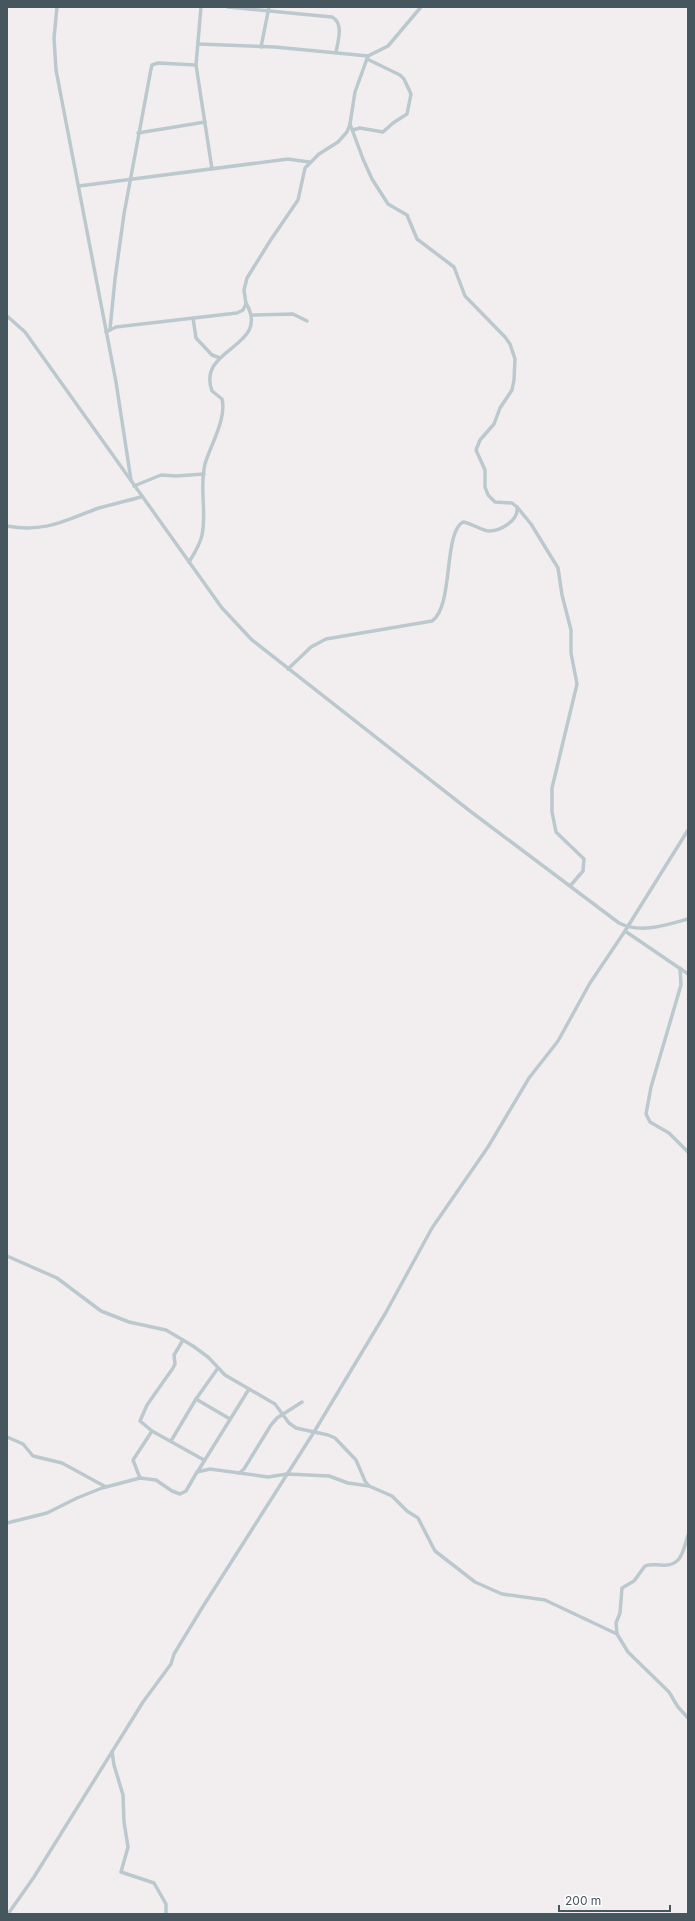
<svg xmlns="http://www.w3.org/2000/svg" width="695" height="1921" font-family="Inter,sans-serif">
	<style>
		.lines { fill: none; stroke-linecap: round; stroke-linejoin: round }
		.minor { stroke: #bbc9cf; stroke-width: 3.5 }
	</style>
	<rect width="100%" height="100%" fill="#f2eeef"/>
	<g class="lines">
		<!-- minor -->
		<g class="minor">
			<path d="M 57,7 L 54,38 L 56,70 L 116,382 L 131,480"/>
			<path d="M 201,7 L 196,65 L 212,169"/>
			<path d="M 228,7 L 332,17 C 344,23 338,41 336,52"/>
			<path d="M 198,44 L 275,47 L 368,56"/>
			<path d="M 261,47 L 269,7"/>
			<path d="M 350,124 L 363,159 L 372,179 L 388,204 L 407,215 L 417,239 L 454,267 L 465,296 L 505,337 L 510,344 L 515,359 L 514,380 L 512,390 L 500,408 L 494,424 L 480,440 L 476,450 L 485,470 L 485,487 L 488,495 L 495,502 L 512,503 L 517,507 L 531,524 L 558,568 L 562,595 L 571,630 L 571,653 L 577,684 L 552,788 L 552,812 L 556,832 L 584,859 L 583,871 L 571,885"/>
			<path d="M 353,130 L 360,128 L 383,132 L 393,123 L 407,114 L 411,94 L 404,79 L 400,75 L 367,59"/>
			<path d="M 138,133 L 205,122"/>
			<path d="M 79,186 L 288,159 L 309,162"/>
			<path d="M 252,315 L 293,314 L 307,321"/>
			<path d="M 7,316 L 25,332 L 222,608 L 252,640 L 470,811 L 619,923 C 641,934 666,925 688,919"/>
			<path d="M 193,318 L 196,338 L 212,355 L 220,358"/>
			<path d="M 110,329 L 115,279 L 124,214 L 151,69 L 152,65 L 158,63 L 196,65"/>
			<path d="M 106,332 L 116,327 L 237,313 L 243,310 L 246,304 L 244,290 L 247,278 L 270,241 L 298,200 L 305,168 L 319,154 L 338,142 L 347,132 L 350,124 L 355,92 L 368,56 L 388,46 L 421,7"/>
			<path d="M 134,486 L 161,475 L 176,476 L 204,474"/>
			<path d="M 7,526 C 46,533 65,520 99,508 C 113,504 127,501 141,497"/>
			<path d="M 189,562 C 194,554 200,545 202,535 C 207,512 199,488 205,464 C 210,446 227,419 222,399 L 212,391 C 196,347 272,348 246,303"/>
			<path d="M 288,669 L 311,647 L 326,639 L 432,621 C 454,606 443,533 463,522 C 471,523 485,532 489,531 C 501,531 519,520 517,507"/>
			<path d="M 625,931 L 688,974"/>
			<path d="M 680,968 L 681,985 L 651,1087 L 646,1114 L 650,1122 L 669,1133 L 688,1152"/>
			<path d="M 7,1256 L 57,1278 L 101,1311 L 129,1322 L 166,1330 L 193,1346 L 208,1357 L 225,1375 L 275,1404 L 289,1423 L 296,1428 L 328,1435 L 335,1438 L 356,1460 L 365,1481 L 369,1486"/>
			<path d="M 183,1340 L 174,1355 L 175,1364 L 173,1368 L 147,1405 L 140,1421 L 152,1431 L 204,1460"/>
			<path d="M 196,1399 L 230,1419"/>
			<path d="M 7,1437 L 23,1444 L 33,1456 L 62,1463 L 106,1487"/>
			<path d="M 171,1441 L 196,1399 L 218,1368"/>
			<path d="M 198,1471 L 249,1389"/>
			<path d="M 239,1473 L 244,1469 L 271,1425 L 277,1418 L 302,1402"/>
			<path d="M 140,1478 L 133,1460 L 152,1431"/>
			<path d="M 7,1523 L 47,1513 L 77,1498 L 102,1488 L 140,1478 L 156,1480 L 172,1491 L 180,1494 L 186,1491 L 197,1472 L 210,1469 L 268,1477 L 287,1474 L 329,1476 L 348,1483 L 369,1486 L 392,1496 L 407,1511 L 418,1518 L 435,1551 L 475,1582 L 502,1594 L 545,1600 L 617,1634 L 628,1652 L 669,1692 L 678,1707 L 688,1718"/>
			<path d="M 617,1634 L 616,1623 L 620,1613 L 622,1588 L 634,1581 L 645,1566 C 650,1564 655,1565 661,1565 C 682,1567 683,1551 688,1535"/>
			<path d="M 112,1752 L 114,1765 L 123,1795 L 124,1822 L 128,1847 L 121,1872 L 154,1883 L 166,1904 L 166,1914"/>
			<path d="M 8,1914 L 34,1877 L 143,1702 L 171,1664 L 174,1654 L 202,1608 L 314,1432 L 385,1314 L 432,1228 L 488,1147 L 529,1078 L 558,1041 L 590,983 L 625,931 L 688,830"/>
		</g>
	</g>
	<!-- border -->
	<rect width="695" height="1921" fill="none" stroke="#45565e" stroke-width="16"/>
	<!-- scale -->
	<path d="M559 1905v6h111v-6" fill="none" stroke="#45565e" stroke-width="2"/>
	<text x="565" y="1905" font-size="12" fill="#45565e" stroke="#ffffff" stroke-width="3" paint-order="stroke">200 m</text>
</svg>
